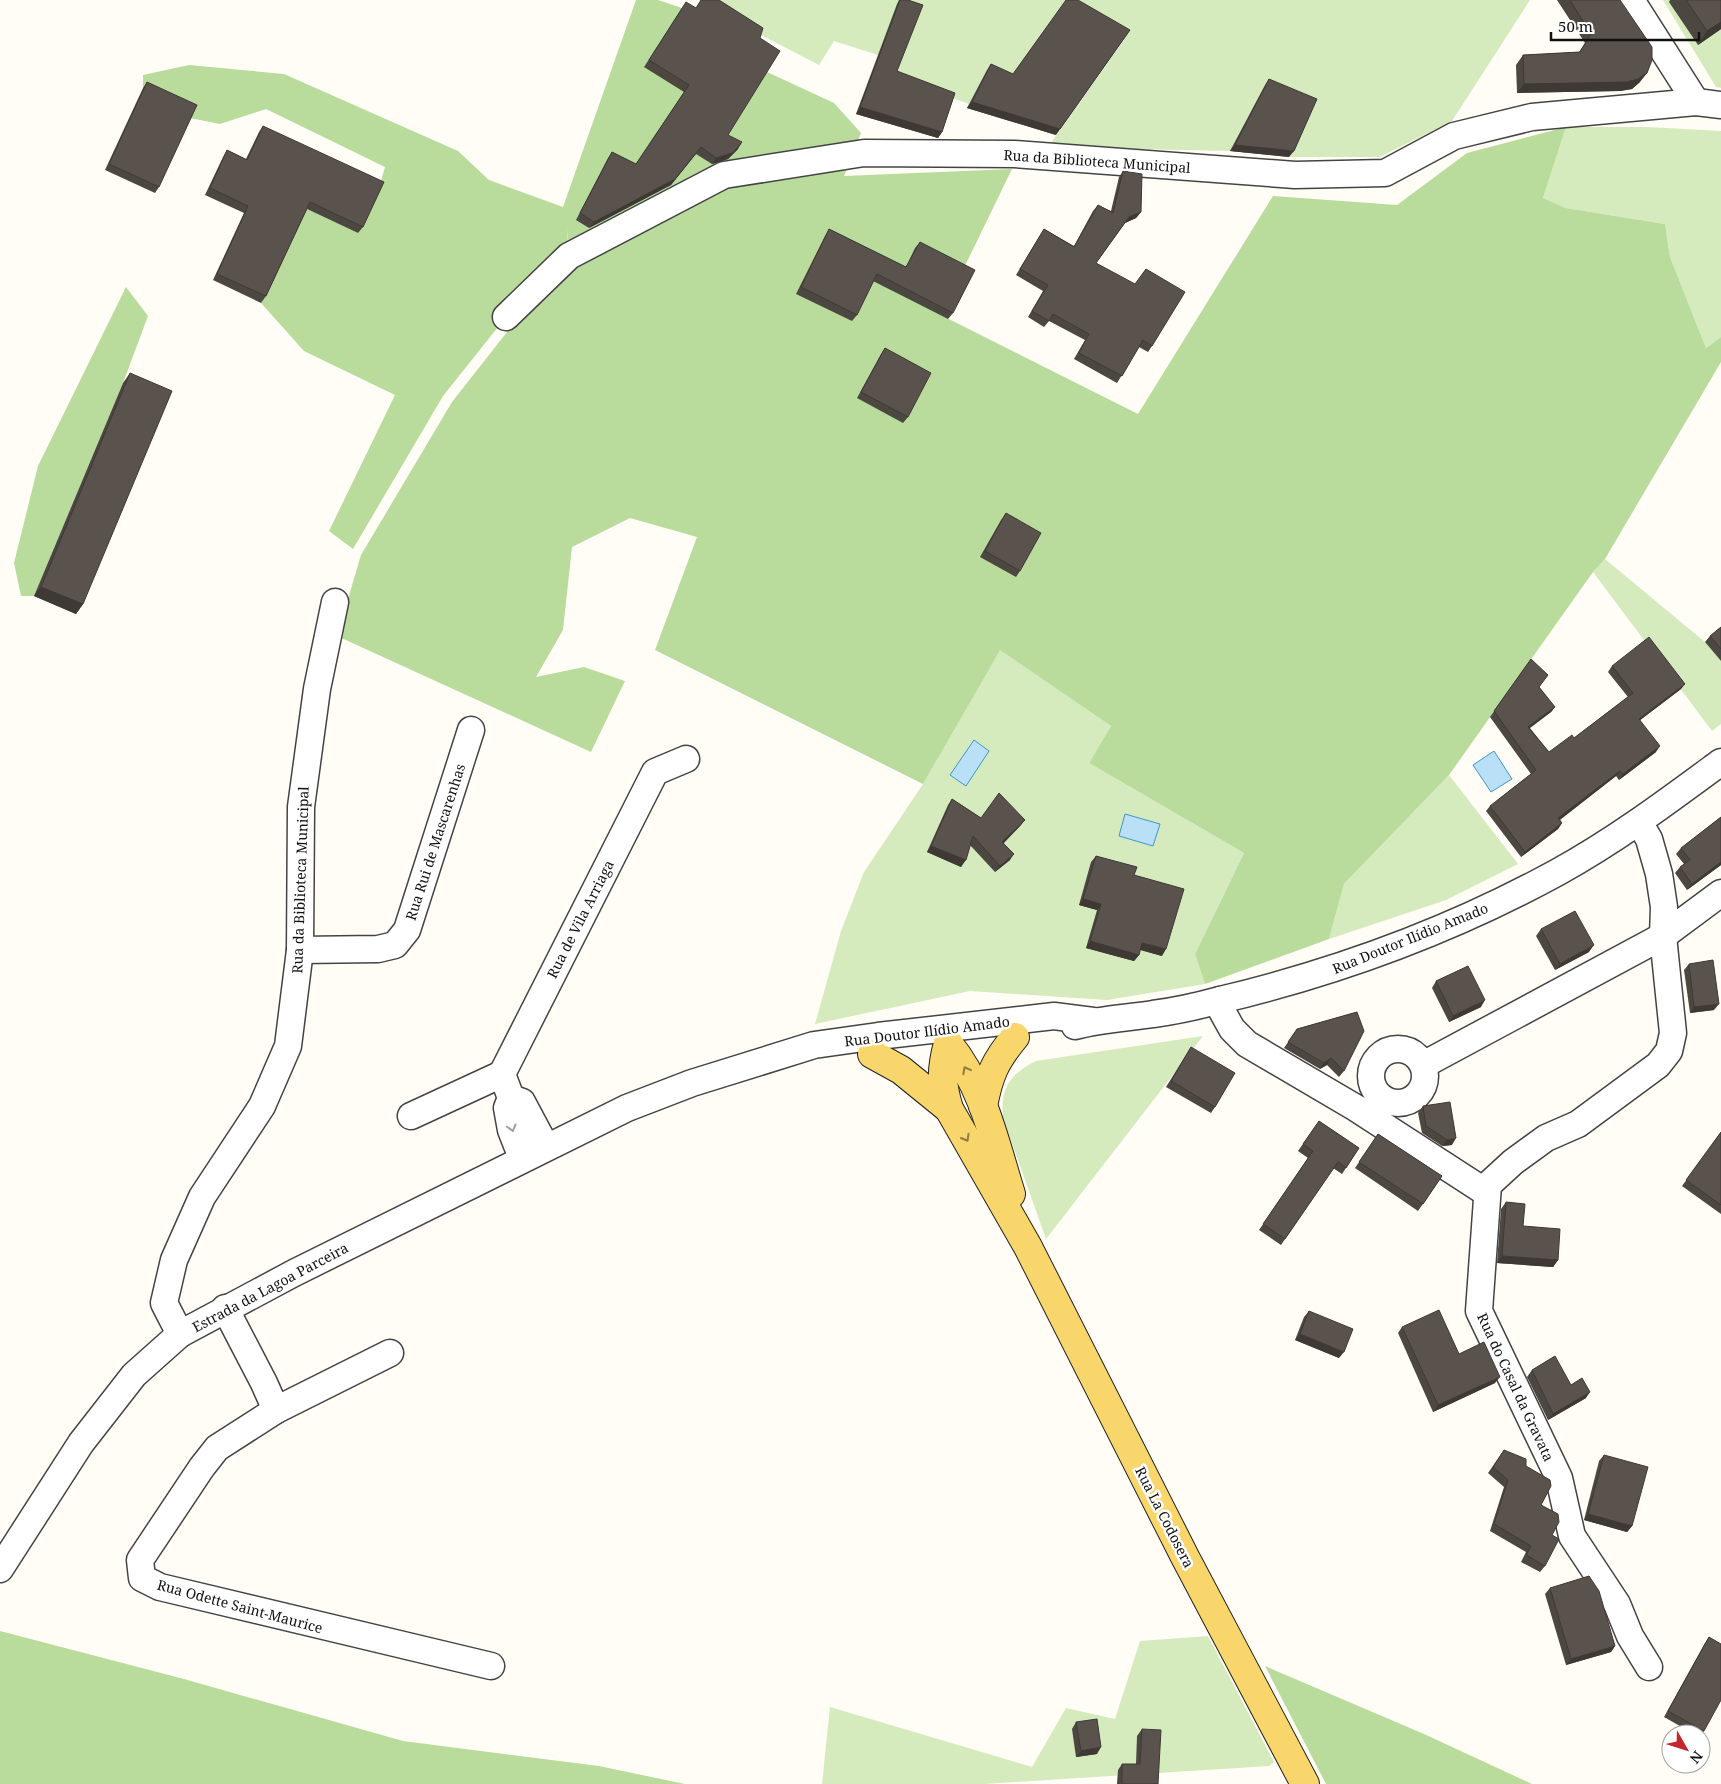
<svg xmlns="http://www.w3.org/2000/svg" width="1721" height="1784" font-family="'Noto Serif',serif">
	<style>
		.green { fill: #d5ebbd }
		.forest { fill: #b9dc9c }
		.water { fill: #b9e0f7; stroke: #3f96cf }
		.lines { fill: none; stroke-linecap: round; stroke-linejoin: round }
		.minor-casing { stroke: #444; stroke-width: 29 }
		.major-casing { stroke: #222; stroke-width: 30 }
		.minor { stroke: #fff; stroke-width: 26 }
		.major { stroke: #f9d66b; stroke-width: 28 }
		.wall { fill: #4d4742 }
		.shaded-wall { fill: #3f3936 }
		.building { fill: #5a524d; stroke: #3f3936 }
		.oneway { stroke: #917d42 }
		.oneway2 { stroke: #a0a0a0 }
		.labels { text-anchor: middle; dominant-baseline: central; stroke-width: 5; stroke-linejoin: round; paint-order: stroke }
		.street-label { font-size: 14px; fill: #111; stroke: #fff }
	</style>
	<rect width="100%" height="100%" fill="#fffdf5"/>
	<!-- green -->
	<g class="green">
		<path d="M 705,0 L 1530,0 L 1452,121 L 1380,157 L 1289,157 L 1312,106 L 1265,85 L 1230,151 L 1048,147 L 1124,40 L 1065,2 L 1009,81 L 987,71 L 969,104 L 893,77 L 878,55 L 834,41 L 819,65 L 759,34 Z"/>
		<path d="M 1663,0 L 1721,0 L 1721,88 L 1716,87 Z"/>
		<path d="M 1566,127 L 1648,127 L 1721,131 L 1721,337 L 1706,348 L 1670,257 L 1665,224 L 1566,208 L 1543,198 Z"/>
		<path d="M 1605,559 L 1705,642 L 1721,661 L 1721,724 L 1712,731 L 1593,572 Z"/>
		<path d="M 999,649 L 1111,726 L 1089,763 L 1244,853 L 1195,954 L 1205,984 L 1107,1000 L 970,991 L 815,1024 L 841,931 L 864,872 L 923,784 Z"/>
		<path d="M 1449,775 L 1518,864 L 1446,900 L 1329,939 L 1344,884 Z"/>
		<path d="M 1203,1036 L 1046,1239 L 1003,1118 C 1000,1088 1010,1074 1036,1061 Z"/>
		<path d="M 1208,1636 L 1274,1762 L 1269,1766 L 984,1784 L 822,1784 L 830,1707 L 1032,1767 L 1066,1708 L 1115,1719 L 1140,1641 Z"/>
	</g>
	<!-- forest -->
	<g class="forest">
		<path d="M 636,0 L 658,0 L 682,8 L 645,66 L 767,72 L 834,103 L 861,133 L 844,176 L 1012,169 L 962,272 L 893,291 L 1138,414 L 1273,196 L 1397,205 L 1467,153 L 1566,127 L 1543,198 L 1566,208 L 1665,224 L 1670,257 L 1706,348 L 1721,337 L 1721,362 L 1605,559 L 1593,572 L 1449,775 L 1344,884 L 1329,939 L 1205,984 L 1195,954 L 1244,853 L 1089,763 L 1111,726 L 1000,650 L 923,784 L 655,650 L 697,537 L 630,518 L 572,547 L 563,630 L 536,677 L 584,667 L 625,681 L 591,752 L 337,636 L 361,555 L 452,402 L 515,322 L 572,271 L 567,229 L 569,256 L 506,317 L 443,396 L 353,549 L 329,531 L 395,395 L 304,351 L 261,303 L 305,208 L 358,233 L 379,188 L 385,167 L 266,109 L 220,124 L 190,118 L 143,88 L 143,75 L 189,65 L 284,74 L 458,151 L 489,180 L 563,207 Z"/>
		<path d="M 126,287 L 148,316 L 123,383 L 34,596 L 21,596 L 14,563 L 38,466 Z"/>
		<path d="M 0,1631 L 184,1679 L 403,1741 L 599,1766 L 685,1784 L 0,1784 Z"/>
		<path d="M 1265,1666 L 1424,1734 L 1532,1784 L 1326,1784 Z"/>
	</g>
	<!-- water -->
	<g class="water">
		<path d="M 974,740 L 989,751 L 966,786 L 950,775 Z"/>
		<path d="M 1494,751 L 1512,779 L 1491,792 L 1473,765 Z"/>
		<path d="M 1125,814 L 1160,824 L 1153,846 L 1119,836 Z"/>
	</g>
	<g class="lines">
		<!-- minor casing -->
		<g class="minor-casing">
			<g id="minor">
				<path d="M 1631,0 L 1696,102"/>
				<path d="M 506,317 L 569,256 L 724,175 L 864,153 L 1014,154 L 1295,175 L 1385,173 L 1454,136 L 1532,117 L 1696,102 L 1721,105"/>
				<path d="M 1639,822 L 1649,839 L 1659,874 L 1664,907 L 1663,936 L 1673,1033 L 1669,1051 L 1658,1065 L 1578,1124 L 1546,1138 L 1513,1162 L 1488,1185 L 1479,1311 L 1559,1478 L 1572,1536 L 1617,1604 L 1630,1636 L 1649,1667"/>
				<path d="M 300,950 L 378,949 L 395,945 L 407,930 L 471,730"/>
				<path d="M 1220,1000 L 1222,1011 L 1232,1029 L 1247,1044 L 1356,1108 L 1487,1193"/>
				<path d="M 1075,1026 C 1101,1019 1127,1018 1153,1014 C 1176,1011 1198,1006 1220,1000 C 1338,972 1452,930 1558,872 C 1616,840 1668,801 1721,762"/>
				<circle cx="1398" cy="1076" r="27"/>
				<path d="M 1423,1065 L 1663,936 L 1721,893"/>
				<path d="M 511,1098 L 522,1102 L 546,1147"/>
				<path d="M 411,1116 L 502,1074"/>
				<path d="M 522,1158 L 511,1130 L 507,1108 L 511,1098 L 502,1074 L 655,772 L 686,759"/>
				<path d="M 225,1308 L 264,1383 L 276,1410 L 217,1448 L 202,1467 L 140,1560 L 142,1578 L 160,1587 L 491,1666"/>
				<path d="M 180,1334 L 164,1303 L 174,1260 L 202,1197 L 262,1106 L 288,1046 L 300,950 L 301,807 L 317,689 L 335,602"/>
				<path d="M 276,1410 L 390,1353"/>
				<path d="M 0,1569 L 81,1443 L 134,1375 L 180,1334 L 294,1273 L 627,1108 L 692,1083 L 814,1045 L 878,1036 L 1054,1016 L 1093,1021"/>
			</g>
		</g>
		<!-- major casing -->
		<g class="major-casing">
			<g id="major">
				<path d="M 948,1043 C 941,1070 941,1082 949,1109 L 1028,1247 L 1185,1557 L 1305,1784"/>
				<path d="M 948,1043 C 983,1085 995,1143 1011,1194"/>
				<path d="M 872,1054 L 901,1070 L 949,1109"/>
				<path d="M 983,1106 C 989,1075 995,1061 1015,1037"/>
			</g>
		</g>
		<!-- minor -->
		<use href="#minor" class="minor"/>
		<!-- major -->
		<use href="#major" class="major"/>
	</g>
	<!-- wall -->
	<g class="wall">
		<path d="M 899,0 L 908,0 L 897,71 L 942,132 L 938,138 L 856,114 L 897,4 Z"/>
		<path d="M 1557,0 L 1620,0 L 1640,82 L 1632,89 L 1620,91 L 1517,93 L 1516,65 L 1523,55 L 1579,52 L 1585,43 Z"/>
		<path d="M 1670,0 L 1721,0 L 1721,29 L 1698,45 L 1669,2 Z"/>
		<path d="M 682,8 L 728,135 L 738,149 L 728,159 L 712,164 L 696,154 L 671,185 L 589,228 L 576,220 L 608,158 L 612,152 L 636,164 L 684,92 L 644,67 Z"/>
		<path d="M 991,64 L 1056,135 L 967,108 L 987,70 Z"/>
		<path d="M 1269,79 L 1289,157 L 1230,151 L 1265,85 Z"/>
		<path d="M 147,82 L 159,187 L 155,193 L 105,170 L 143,88 Z"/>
		<path d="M 263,126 L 363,227 L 358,233 L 307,209 L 266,296 L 261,303 L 213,280 L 244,213 L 205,195 L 223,157 L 227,150 L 246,159 L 259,132 Z"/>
		<path d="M 1123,171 L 1141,212 L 1136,218 L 1125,223 L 1096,263 L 1152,346 L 1148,352 L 1139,347 L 1117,383 L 1074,359 L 1085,340 L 1049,321 L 1044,327 L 1028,317 L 1043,291 L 1016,275 L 1044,229 L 1074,246 L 1093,211 L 1098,205 L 1111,211 L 1119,177 Z"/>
		<path d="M 829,229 L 906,267 L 915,248 L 920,242 L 953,313 L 948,319 L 873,281 L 857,315 L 852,321 L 796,294 L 825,236 Z"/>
		<path d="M 885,348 L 908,417 L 903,423 L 857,398 L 881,354 Z"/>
		<path d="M 130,373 L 83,604 L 76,614 L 34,596 L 123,383 Z"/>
		<path d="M 1006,513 L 1020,571 L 1016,577 L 980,557 L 1001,520 Z"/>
		<path d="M 1721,627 L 1721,661 L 1705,642 L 1710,636 Z"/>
		<path d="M 1531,659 L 1539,687 L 1555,707 L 1551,712 L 1530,728 L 1549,752 L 1574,738 L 1628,697 L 1608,672 L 1612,666 L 1681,689 L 1640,720 L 1656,752 L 1619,780 L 1616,776 L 1560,820 L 1562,823 L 1558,829 L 1521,857 L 1486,811 L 1490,806 L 1531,774 L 1490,717 Z"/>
		<path d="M 952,799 L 981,818 L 1025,820 L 1020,826 L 1004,843 L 1010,860 L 995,872 L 970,845 L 961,867 L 927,852 L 948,805 Z"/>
		<path d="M 1721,817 L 1721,865 L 1687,890 L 1675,873 L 1680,867 L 1684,864 L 1676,854 L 1681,848 Z"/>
		<path d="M 1096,856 L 1134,875 L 1162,956 L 1140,950 L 1139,955 L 1134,961 L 1086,948 L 1097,910 L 1079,905 L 1091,862 Z"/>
		<path d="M 1541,929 L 1589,952 L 1555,970 L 1536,936 Z"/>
		<path d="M 1689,964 L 1714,1010 L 1690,1013 L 1684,970 Z"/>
		<path d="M 1436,981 L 1481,1007 L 1449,1022 L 1432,988 Z"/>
		<path d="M 1357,1012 L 1344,1071 L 1339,1077 L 1327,1065 L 1320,1069 L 1284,1048 L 1297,1029 Z"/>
		<path d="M 1191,1047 L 1215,1107 L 1211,1113 L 1166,1087 Z"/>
		<path d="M 1423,1106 L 1452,1145 L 1442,1146 L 1422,1133 L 1418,1113 Z"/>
		<path d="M 1319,1121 L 1359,1148 L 1342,1174 L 1333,1168 L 1281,1245 L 1259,1230 L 1308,1158 L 1298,1151 Z"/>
		<path d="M 1721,1132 L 1721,1214 L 1682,1186 Z"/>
		<path d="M 1378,1134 L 1442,1176 L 1418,1211 L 1355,1168 Z"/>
		<path d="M 1506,1202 L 1523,1226 L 1558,1260 L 1553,1267 L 1497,1263 L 1501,1209 Z"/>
		<path d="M 1309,1311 L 1339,1358 L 1295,1340 L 1304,1317 Z"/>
		<path d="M 1402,1327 L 1459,1354 L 1495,1383 L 1433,1412 L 1398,1333 Z"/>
		<path d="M 1532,1370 L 1571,1385 L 1586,1398 L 1548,1420 L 1527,1377 Z"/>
		<path d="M 1504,1450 L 1526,1466 L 1552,1535 L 1545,1566 L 1540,1572 L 1521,1562 L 1526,1552 L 1490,1531 L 1504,1487 L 1488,1473 Z"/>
		<path d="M 1604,1455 L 1632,1526 L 1627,1532 L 1584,1520 L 1599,1461 Z"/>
		<path d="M 1550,1588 L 1615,1646 L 1611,1652 L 1566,1665 L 1545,1594 Z"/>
		<path d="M 1709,1637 L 1704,1731 L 1701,1735 L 1701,1734 L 1694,1734 L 1664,1717 L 1705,1643 Z"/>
		<path d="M 1076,1722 L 1097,1754 L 1076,1757 L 1072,1729 Z"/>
		<path d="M 1142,1729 L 1158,1784 L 1117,1784 L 1118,1770 L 1122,1764 L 1136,1764 L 1137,1736 Z"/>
	</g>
	<!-- shaded-wall -->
	<g class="shaded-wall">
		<path d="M 1721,22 L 1721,29 L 1698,45 L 1707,31 Z"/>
		<path d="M 1130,30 L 1056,135 L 967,108 L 972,102 Z"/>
		<path d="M 1647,73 L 1640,82 L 1632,89 L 1620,91 L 1517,93 L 1524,84 Z"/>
		<path d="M 860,107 L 942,132 L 938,138 L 856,114 Z"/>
		<path d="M 742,142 L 738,149 L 728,159 L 712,164 L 716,158 Z"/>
		<path d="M 1235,145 L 1294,151 L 1289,157 L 1230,151 Z"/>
		<path d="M 701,147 L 671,185 L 589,228 L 594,222 Z"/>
		<path d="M 1141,212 L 1136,218 L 1125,223 L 1129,217 Z"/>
		<path d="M 41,587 L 83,604 L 76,614 L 34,596 Z"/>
		<path d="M 1685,684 L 1681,689 L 1635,724 L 1639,719 Z"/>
		<path d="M 1555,707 L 1551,712 L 1524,732 L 1528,727 Z"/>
		<path d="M 1660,746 L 1656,752 L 1619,780 L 1623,774 Z"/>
		<path d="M 1620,771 L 1616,776 L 1554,824 L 1558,818 Z"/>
		<path d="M 1025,820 L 1020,826 L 998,848 L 1002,842 Z"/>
		<path d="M 1562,823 L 1558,829 L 1521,857 L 1525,852 Z"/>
		<path d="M 931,846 L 966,860 L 961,867 L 927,852 Z"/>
		<path d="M 1014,854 L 1010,860 L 995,872 L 1000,866 Z"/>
		<path d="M 1721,862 L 1721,865 L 1687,890 L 1692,884 Z"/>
		<path d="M 1083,899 L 1101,904 L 1097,910 L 1079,905 Z"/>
		<path d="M 1090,941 L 1139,955 L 1134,961 L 1086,948 Z"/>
		<path d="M 1142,943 L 1166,949 L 1162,956 L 1138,949 Z"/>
		<path d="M 1594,945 L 1589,952 L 1555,970 L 1560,964 Z"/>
		<path d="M 1485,1000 L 1481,1007 L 1449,1022 L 1453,1016 Z"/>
		<path d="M 1719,1004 L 1714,1010 L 1690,1013 L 1694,1007 Z"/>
		<path d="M 1331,1058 L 1327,1065 L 1320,1069 L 1324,1063 Z"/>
		<path d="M 1456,1138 L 1452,1145 L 1442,1146 L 1447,1140 Z"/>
		<path d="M 1502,1256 L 1558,1260 L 1553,1267 L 1497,1263 Z"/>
		<path d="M 1300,1334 L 1344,1352 L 1339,1358 L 1295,1340 Z"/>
		<path d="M 1500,1377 L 1495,1383 L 1433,1412 L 1438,1405 Z"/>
		<path d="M 1590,1392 L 1586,1398 L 1548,1420 L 1553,1414 Z"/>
		<path d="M 1588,1514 L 1632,1526 L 1627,1532 L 1584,1520 Z"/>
		<path d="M 1615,1646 L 1611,1652 L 1566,1665 L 1571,1659 Z"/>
		<path d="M 1101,1747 L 1097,1754 L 1076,1757 L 1081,1751 Z"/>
	</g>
	<!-- building -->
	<g class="building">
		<path d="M 701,0 L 719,0 L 763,28 L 760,38 L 780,51 L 728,135 L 742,142 L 733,153 L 716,158 L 701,147 L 675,179 L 594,222 L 580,213 L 612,152 L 636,164 L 689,85 L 649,60 L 686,2 L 696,8 Z"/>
		<path d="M 900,0 L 908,0 L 923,5 L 897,71 L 955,93 L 942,132 L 860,107 Z"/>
		<path d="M 1066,0 L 1078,0 L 1130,30 L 1060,129 L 972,102 L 991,64 L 1013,74 Z"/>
		<path d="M 1570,0 L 1620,0 L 1652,47 L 1652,60 L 1647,73 L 1638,79 L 1627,82 L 1524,84 L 1523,55 L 1580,52 L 1591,34 Z"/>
		<path d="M 1686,0 L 1721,0 L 1721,22 L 1707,31 Z"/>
		<path d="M 1269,79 L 1317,99 L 1294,151 L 1235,145 Z"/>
		<path d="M 147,82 L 197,105 L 159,187 L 109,164 Z"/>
		<path d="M 263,126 L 384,182 L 363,227 L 310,202 L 266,296 L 217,274 L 248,206 L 210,188 L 227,150 L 247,160 Z"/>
		<path d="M 1123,171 L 1142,174 L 1141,212 L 1129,217 L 1096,263 L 1135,284 L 1146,269 L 1185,292 L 1152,346 L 1143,340 L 1122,376 L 1079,353 L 1089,334 L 1053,314 L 1049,321 L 1032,311 L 1048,285 L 1020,269 L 1044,229 L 1074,247 L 1098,205 L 1113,213 Z"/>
		<path d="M 829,229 L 906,267 L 920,242 L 975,270 L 953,313 L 877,274 L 857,315 L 801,287 Z"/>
		<path d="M 885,348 L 931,373 L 908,417 L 861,392 Z"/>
		<path d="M 130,373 L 172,391 L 83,604 L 41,587 Z"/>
		<path d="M 1006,513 L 1041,533 L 1020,571 L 985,551 Z"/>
		<path d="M 1721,627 L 1721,649 L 1710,636 Z"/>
		<path d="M 1649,637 L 1685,684 L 1639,719 L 1660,746 L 1623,774 L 1620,771 L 1558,818 L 1562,823 L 1525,852 L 1490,806 L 1536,770 L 1494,711 L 1531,659 L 1548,675 L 1539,687 L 1555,707 L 1528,727 L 1549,752 L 1572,735 L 1574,738 L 1633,693 L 1612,666 Z"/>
		<path d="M 999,793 L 1025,820 L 1002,842 L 1014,854 L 1000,866 L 973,836 L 966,860 L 931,846 L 952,799 L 981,818 Z"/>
		<path d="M 1721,817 L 1721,862 L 1692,884 L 1680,867 L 1690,860 L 1681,848 Z"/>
		<path d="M 1096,856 L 1137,867 L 1134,875 L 1184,889 L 1166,949 L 1142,943 L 1139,955 L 1090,941 L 1101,904 L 1083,899 Z"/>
		<path d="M 1575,911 L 1594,945 L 1560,964 L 1541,929 Z"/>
		<path d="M 1713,960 L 1719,1004 L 1694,1007 L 1689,964 Z"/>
		<path d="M 1468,966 L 1485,1000 L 1453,1016 L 1436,981 Z"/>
		<path d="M 1357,1012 L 1364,1031 L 1344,1071 L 1331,1058 L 1324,1063 L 1288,1042 L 1297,1029 Z"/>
		<path d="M 1191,1047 L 1235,1073 L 1215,1107 L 1171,1081 Z"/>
		<path d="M 1450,1102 L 1456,1138 L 1447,1140 L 1426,1126 L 1423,1106 Z"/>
		<path d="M 1319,1121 L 1359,1148 L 1346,1168 L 1338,1162 L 1285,1239 L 1263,1224 L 1313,1151 L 1303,1144 Z"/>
		<path d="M 1721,1132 L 1721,1205 L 1686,1180 Z"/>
		<path d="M 1378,1134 L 1442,1176 L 1423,1204 L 1359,1162 Z"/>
		<path d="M 1506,1202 L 1525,1204 L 1523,1226 L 1560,1229 L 1558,1260 L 1502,1256 Z"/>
		<path d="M 1439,1310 L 1459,1354 L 1484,1342 L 1500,1377 L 1438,1405 L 1402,1327 Z"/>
		<path d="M 1309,1311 L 1353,1329 L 1344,1352 L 1300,1334 Z"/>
		<path d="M 1555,1356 L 1571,1385 L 1582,1378 L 1590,1392 L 1553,1414 L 1532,1370 Z"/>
		<path d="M 1504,1450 L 1526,1459 L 1526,1466 L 1550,1480 L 1551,1486 L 1541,1505 L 1558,1514 L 1559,1522 L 1552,1535 L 1559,1539 L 1545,1566 L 1526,1555 L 1531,1546 L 1494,1524 L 1508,1480 L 1493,1467 Z"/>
		<path d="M 1604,1455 L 1648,1467 L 1632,1526 L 1588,1514 Z"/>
		<path d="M 1589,1576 L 1599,1591 L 1615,1646 L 1571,1659 L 1550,1588 Z"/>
		<path d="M 1709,1637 L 1721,1644 L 1721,1700 L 1704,1731 L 1668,1711 Z"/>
		<path d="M 1097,1719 L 1101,1747 L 1081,1751 L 1076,1722 Z"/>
		<path d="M 1142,1729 L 1161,1730 L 1158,1784 L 1122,1784 L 1122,1764 L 1140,1764 Z"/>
	</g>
	<!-- one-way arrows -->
	<defs><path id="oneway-chevron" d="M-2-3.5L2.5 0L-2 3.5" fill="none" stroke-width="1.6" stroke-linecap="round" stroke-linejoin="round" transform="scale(1.25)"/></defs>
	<g class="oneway">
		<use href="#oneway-chevron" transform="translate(966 1070) rotate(-118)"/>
		<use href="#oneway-chevron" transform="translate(966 1138) rotate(60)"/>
	</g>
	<use class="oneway2" href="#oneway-chevron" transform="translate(512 1128) rotate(75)"/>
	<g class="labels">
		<!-- street labels -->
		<g class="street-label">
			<text transform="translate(1097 161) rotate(4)">Rua da Biblioteca Municipal</text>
			<text transform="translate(435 842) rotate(-72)">Rua Rui de Mascarenhas</text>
			<text transform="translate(300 880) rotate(-88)">Rua da Biblioteca Municipal</text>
			<text transform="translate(580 919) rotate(-63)">Rua de Vila Arriaga</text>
			<text transform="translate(1410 938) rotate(-22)">Rua Doutor Ilídio Amado</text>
			<text transform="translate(927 1031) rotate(-7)">Rua Doutor Ilídio Amado</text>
			<text transform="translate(270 1287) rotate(-28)">Estrada da Lagoa Parceira</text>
			<text transform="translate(1516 1387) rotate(65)">Rua do Casal da Gravata</text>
			<text transform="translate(1165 1517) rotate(63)">Rua La Codosera</text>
			<text transform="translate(240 1606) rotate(15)">Rua Odette Saint-Maurice</text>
		</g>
	</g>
	<!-- north arrow -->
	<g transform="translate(1686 1749) rotate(129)"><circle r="24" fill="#ffffff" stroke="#a0a0a0"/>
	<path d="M0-4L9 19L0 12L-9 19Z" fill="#c4262e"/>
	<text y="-8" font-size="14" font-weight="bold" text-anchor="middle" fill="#111111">N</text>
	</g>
	<!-- scale -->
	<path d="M1551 32v8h148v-8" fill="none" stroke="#111111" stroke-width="2.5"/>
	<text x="1558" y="32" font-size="15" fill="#111111" stroke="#ffffff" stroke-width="4" paint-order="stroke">50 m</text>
</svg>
